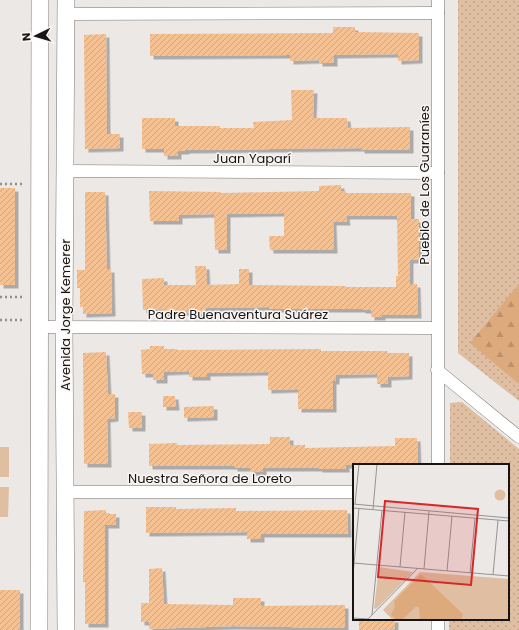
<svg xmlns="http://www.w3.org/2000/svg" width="519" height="630" font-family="Poppins,sans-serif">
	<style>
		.green { fill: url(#green-dots) }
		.forest { fill: url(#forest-firs) }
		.pitch { fill: #dfbea1 }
		.building { fill: url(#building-hatch); filter: url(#shadow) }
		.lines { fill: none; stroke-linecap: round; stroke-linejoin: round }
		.minor-casing { stroke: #797674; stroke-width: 13 }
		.secondary-casing { stroke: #797674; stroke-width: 18 }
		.path { stroke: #918f8e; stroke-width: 2.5; stroke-dasharray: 2 3; stroke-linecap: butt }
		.minor { stroke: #fff; stroke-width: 12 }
		.secondary { stroke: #fff; stroke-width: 17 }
		.labels { text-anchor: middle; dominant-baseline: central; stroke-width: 3; stroke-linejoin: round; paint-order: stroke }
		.street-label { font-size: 13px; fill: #161414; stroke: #f9f5f3 }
		.inset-road { fill: none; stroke: #969392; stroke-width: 1 }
		.view { fill: #d62828; fill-opacity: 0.15; stroke: #d62828; stroke-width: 2 }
		.inset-edge { fill: none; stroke: #161414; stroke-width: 2 }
	</style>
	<defs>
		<pattern id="green-dots" width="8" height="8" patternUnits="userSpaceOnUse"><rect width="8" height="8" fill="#dfbea1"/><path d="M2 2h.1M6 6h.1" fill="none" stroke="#bfa28a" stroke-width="1.8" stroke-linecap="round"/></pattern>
		<pattern id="forest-firs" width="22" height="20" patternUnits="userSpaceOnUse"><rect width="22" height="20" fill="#dcaa7c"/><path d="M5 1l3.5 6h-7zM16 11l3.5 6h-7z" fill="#bc916a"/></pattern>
		<pattern id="building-hatch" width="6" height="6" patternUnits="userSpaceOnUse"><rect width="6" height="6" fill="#f5c192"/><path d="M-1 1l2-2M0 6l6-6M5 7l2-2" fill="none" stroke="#d1a57d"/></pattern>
		<filter id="shadow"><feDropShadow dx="3.5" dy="3.5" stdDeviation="0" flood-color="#0004"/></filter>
	</defs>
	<rect width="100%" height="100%" fill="#ebe8e6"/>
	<!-- green -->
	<g class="green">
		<path d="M 458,0 L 519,0 L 519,401 L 458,353 Z"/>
		<path d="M 462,402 L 519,449 L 519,630 L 449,630 L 449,619 L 508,619 L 508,465 L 450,465 L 450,403 Z"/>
	</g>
	<!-- forest -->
	<path class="forest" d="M 519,284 L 519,384 L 470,343 Z"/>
	<!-- pitch -->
	<g class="pitch">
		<rect x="0" y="447" width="9" height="30"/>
		<path d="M 0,487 L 9,487 L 8,517 L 0,517 Z"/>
	</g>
	<!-- building -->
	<g class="building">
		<path d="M 333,27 L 355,27 L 355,32 L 419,33 L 419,60 L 398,61 L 398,54 L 334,55 L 334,63 L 319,63 L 319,60 L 290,61 L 290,55 L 150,56 L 150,34 L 333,33 Z"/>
		<path d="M 106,34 L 107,134 L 120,134 L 120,148 L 85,149 L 84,35 Z"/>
		<path d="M 291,90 L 314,90 L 313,118 L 347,118 L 348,128 L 410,127 L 410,150 L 361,150 L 361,148 L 186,150 L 186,151 L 178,151 L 178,156 L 164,156 L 164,149 L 142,149 L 142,118 L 175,118 L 175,126 L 220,126 L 220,128 L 254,128 L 253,122 L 292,120 Z"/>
		<path d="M 341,185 L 341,191 L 346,191 L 346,193 L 411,193 L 411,219 L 419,219 L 419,260 L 410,260 L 410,284 L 417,284 L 418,315 L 382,315 L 382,317 L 371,317 L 371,310 L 362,310 L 362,309 L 269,309 L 269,307 L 206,308 L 206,314 L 192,314 L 192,312 L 164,313 L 163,309 L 143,310 L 142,279 L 164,278 L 164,285 L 196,285 L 195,266 L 206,266 L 207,285 L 239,284 L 239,269 L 249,269 L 249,285 L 346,286 L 346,287 L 396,287 L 396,276 L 398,276 L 397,216 L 346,216 L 347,222 L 333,222 L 334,250 L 270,250 L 269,236 L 284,236 L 284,213 L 227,214 L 227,250 L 215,250 L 214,214 L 179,215 L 179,221 L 150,221 L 149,191 L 221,192 L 221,193 L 319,191 L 319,186 Z"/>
		<rect x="0" y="188" width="15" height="97"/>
		<path d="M 85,192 L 105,192 L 107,269 L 111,269 L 112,313 L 83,314 L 83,307 L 80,307 L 80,288 L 77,288 L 77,270 L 85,270 Z"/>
		<path d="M 150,346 L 164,346 L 164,349 L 177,349 L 177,350 L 321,349 L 321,351 L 387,351 L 388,353 L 409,353 L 409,376 L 388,377 L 388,384 L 377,384 L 377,374 L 336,375 L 336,381 L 333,381 L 333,409 L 298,409 L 298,389 L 268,390 L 268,372 L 207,373 L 207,377 L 189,377 L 189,371 L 164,372 L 164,380 L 153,380 L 153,374 L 142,374 L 141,350 L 150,349 Z"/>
		<path d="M 106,352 L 108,394 L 115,394 L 115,418 L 107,419 L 108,464 L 84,464 L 83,353 Z"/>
		<path d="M 163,396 L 175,396 L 176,407 L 163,407 Z"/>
		<path d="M 214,406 L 214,417 L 184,418 L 184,407 Z"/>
		<path d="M 128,412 L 142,412 L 142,428 L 129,428 Z"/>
		<path d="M 270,437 L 290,437 L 290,445 L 305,445 L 305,448 L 395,446 L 395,438 L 417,438 L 418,465 L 346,465 L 346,469 L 319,469 L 319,468 L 263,468 L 263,472 L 250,472 L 250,468 L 234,468 L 234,466 L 149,466 L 149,444 L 177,443 L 177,445 L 270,444 Z"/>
		<path d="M 146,507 L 176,507 L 176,509 L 236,508 L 236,511 L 347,510 L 348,534 L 261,534 L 261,539 L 247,539 L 247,532 L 146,533 Z"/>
		<path d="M 106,510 L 106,514 L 116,514 L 116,525 L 105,525 L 105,624 L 85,624 L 85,582 L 83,582 L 84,511 Z"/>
		<path d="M 162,568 L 164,604 L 233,605 L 233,598 L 261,598 L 261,606 L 345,605 L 345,628 L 234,626 L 149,629 L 149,622 L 141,622 L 141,603 L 149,603 L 149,569 Z"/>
		<rect x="0" y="590" width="20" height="40"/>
		<path d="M 359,619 L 395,619 L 395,629 L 359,630 Z"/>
	</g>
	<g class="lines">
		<!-- minor casing -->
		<g class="minor-casing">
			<g id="minor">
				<path d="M 66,14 L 438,13"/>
				<path d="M 66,171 L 438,173"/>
				<path d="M 39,327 L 437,328"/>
				<path d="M 437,370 L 519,437"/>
				<path d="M 438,465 L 438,0"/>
				<path d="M 66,492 L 354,492"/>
				<path d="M 438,619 L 438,630"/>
			</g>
		</g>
		<!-- secondary casing -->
		<g class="secondary-casing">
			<g id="secondary">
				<path d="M 39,630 L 40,0"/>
				<path d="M 66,630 L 64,327 L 66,0"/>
			</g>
		</g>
		<!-- path -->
		<g class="path">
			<path d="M 0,184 L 25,184"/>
			<path d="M 0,297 L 25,297"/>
			<path d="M 0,320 L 25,320"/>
		</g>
		<!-- minor -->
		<use href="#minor" class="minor"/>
		<!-- secondary -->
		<use href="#secondary" class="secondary"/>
	</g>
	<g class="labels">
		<!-- street labels -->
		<g class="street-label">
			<text x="252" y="158">Juan Yaparí</text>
			<text transform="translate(424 185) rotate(-90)">Pueblo de Los Guaraníes</text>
			<text x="238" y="314">Padre Buenaventura Suárez</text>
			<text transform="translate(65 315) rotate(-90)">Avenida Jorge Kemerer</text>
			<text x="210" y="478">Nuestra Señora de Loreto</text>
		</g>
	</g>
	<!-- overview -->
	<g transform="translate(353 464)">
		<rect width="156" height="156" fill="#ebe8e6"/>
		<path d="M 26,103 L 60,108 L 23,145 L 21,144 ZM 67,108 L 156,115 L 156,156 L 40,156 L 30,146 Z" fill="#dfbea1"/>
		<path d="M 68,110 L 110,150 L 108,156 L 67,156 L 66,143 L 62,143 L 49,156 L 43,156 L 38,150 L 42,143 L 41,137 Z" fill="#dcaa7c"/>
		<path d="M141.5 31a5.5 5.5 0 1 1 11 0a5.5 5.5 0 1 1-11 0Z" fill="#dfbea1"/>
		<path class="inset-road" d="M 0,40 L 156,54M 2,40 L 6,0M 0,44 L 156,57M 20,45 L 24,0M 0,99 L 156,112M 47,103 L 52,48M 71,105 L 76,47M 94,107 L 99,52M 117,109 L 122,54M 0,111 L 6,44M 140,111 L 145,56M 19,151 L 29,46M 0,154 L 15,155M 14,156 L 65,104"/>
		<path class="view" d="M 32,37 L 125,45 L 118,121 L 25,113 Z"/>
		<rect width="156" height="156" class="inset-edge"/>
	</g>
	<!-- north arrow -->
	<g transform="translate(36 36) rotate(265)" stroke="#f9f5f3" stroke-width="3" paint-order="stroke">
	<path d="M0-3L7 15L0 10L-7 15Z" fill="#161414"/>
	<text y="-6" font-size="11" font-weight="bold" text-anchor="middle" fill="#161414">N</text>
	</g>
</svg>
